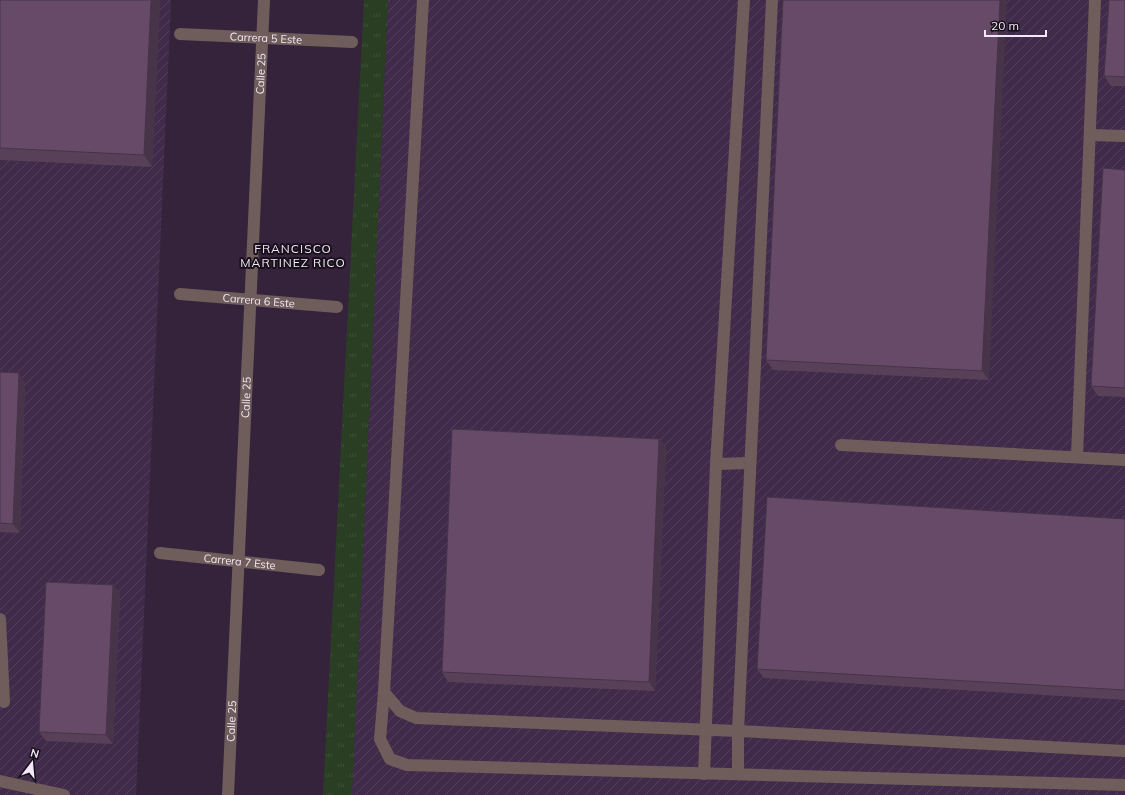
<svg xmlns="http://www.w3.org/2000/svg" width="1125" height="795" font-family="Mulish,sans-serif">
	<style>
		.industrial { fill: url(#industrial-furrows) }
		.grass { fill: url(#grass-tufts) }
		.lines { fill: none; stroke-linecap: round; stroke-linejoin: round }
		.minor { stroke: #6e5d5a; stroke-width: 12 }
		.wall { fill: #584059 }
		.shaded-wall { fill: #473449 }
		.building { fill: #664a68; stroke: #473449 }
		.labels { text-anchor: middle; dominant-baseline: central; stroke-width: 4; stroke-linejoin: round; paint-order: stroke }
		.street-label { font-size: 11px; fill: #f3e8f8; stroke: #18101b }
		.neighbourhood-label { font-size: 12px; letter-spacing: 1px; fill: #f3e8f8; stroke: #18101b }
	</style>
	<defs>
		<pattern id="industrial-furrows" width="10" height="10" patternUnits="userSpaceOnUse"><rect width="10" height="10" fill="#412b4a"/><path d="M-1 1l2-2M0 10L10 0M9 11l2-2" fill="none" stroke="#54405c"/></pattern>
		<pattern id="grass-tufts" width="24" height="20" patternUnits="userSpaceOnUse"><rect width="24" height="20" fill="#2a3e23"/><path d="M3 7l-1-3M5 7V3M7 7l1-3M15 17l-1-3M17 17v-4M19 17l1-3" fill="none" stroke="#3f5139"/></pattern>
	</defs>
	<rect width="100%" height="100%" fill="#35233c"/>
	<!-- industrial -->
	<g class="industrial">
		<path d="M 0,0 L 171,0 L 136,795 L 0,795 Z"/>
		<path d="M 388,0 L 1125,0 L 1125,795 L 352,795 Z"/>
	</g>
	<!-- grass -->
	<path class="grass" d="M 364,0 L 388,0 L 352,795 L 323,795 Z"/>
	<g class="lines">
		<!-- minor -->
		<g class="minor">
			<path d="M 423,0 L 384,692 L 380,739 L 390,759 L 407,765 L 1125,785"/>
			<path id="s1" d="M 180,34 L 352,42"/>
			<path d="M 1090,135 L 1125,136"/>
			<path id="s2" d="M 180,294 L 337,307"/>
			<path d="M 841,445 L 1125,460"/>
			<path d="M 1077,456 L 1095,0"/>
			<path d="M 716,464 L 750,463"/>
			<path id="s3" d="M 160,553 L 319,570"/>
			<path d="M 0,619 L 4,702"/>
			<path d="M 384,692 L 400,711 L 416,718 L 738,731 L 1125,751"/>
			<path d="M 738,773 L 738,731 L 772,0"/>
			<path d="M 704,774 L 716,464 L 744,0"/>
			<path d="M 0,781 L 64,795"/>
			<path id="s4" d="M 228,795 L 264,0"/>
		</g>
	</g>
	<!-- wall -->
	<g class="wall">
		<path d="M 0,0 L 160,0 L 152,167 L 0,160 Z"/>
		<path d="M 783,0 L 989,380 L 773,370 L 766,360 Z"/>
		<path d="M 1125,0 L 1125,86 L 1111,86 L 1104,76 Z"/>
		<path d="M 1125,170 L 1125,397 L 1098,396 L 1091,386 Z"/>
		<path d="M 0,372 L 25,383 L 20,533 L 0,532 Z"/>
		<path d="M 659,439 L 666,448 L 655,691 L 448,682 L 442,672 Z"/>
		<path d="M 1125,519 L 1125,700 L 764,678 L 757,669 Z"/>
		<path d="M 113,585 L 120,594 L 113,744 L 46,741 L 39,732 Z"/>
	</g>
	<!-- shaded-wall -->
	<g class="shaded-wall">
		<path d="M 151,0 L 160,0 L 152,167 L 144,155 Z"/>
		<path d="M 1000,0 L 1007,0 L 989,380 L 982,371 Z"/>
		<path d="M 19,373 L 25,383 L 20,533 L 13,524 Z"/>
		<path d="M 659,439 L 666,448 L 655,691 L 649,682 Z"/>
		<path d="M 113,585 L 120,594 L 113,744 L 106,735 Z"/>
	</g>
	<!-- building -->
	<g class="building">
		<path d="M 0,0 L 151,0 L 144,155 L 0,148 Z"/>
		<path d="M 783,0 L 1000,0 L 982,371 L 766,360 Z"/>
		<path d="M 1109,0 L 1125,0 L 1125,77 L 1104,76 Z"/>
		<path d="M 1103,168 L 1125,170 L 1125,388 L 1091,386 Z"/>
		<path d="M 0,372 L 19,373 L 13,524 L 0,523 Z"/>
		<path d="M 452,429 L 659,439 L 649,682 L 442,672 Z"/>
		<path d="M 767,497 L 1125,519 L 1125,690 L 757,669 Z"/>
		<path d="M 46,582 L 113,585 L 106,735 L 39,732 Z"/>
	</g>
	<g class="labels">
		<!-- street labels -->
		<g class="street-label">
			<text stroke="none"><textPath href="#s1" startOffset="86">Carrera 5 Este</textPath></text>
			<text stroke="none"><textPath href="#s4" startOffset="722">Calle 25</textPath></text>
			<text stroke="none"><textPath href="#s2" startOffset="79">Carrera 6 Este</textPath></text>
			<text stroke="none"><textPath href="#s4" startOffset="398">Calle 25</textPath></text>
			<text stroke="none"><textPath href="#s3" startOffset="80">Carrera 7 Este</textPath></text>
			<text stroke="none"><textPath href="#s4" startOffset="74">Calle 25</textPath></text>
		</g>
		<!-- neighbourhood labels -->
		<g class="neighbourhood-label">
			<text x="293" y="248">FRANCISCO<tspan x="293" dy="14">MARTINEZ RICO</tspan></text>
		</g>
	</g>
	<!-- north arrow -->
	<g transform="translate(32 763) rotate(16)" stroke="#18101b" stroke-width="3" paint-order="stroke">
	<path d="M0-3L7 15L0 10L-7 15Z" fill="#f3e8f8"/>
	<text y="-6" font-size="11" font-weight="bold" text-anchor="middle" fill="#f3e8f8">N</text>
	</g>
	<!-- scale -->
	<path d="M985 30v6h61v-6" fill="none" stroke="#f3e8f8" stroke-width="2"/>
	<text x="991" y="30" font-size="12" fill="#f3e8f8" stroke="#18101b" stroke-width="3" paint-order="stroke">20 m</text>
</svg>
